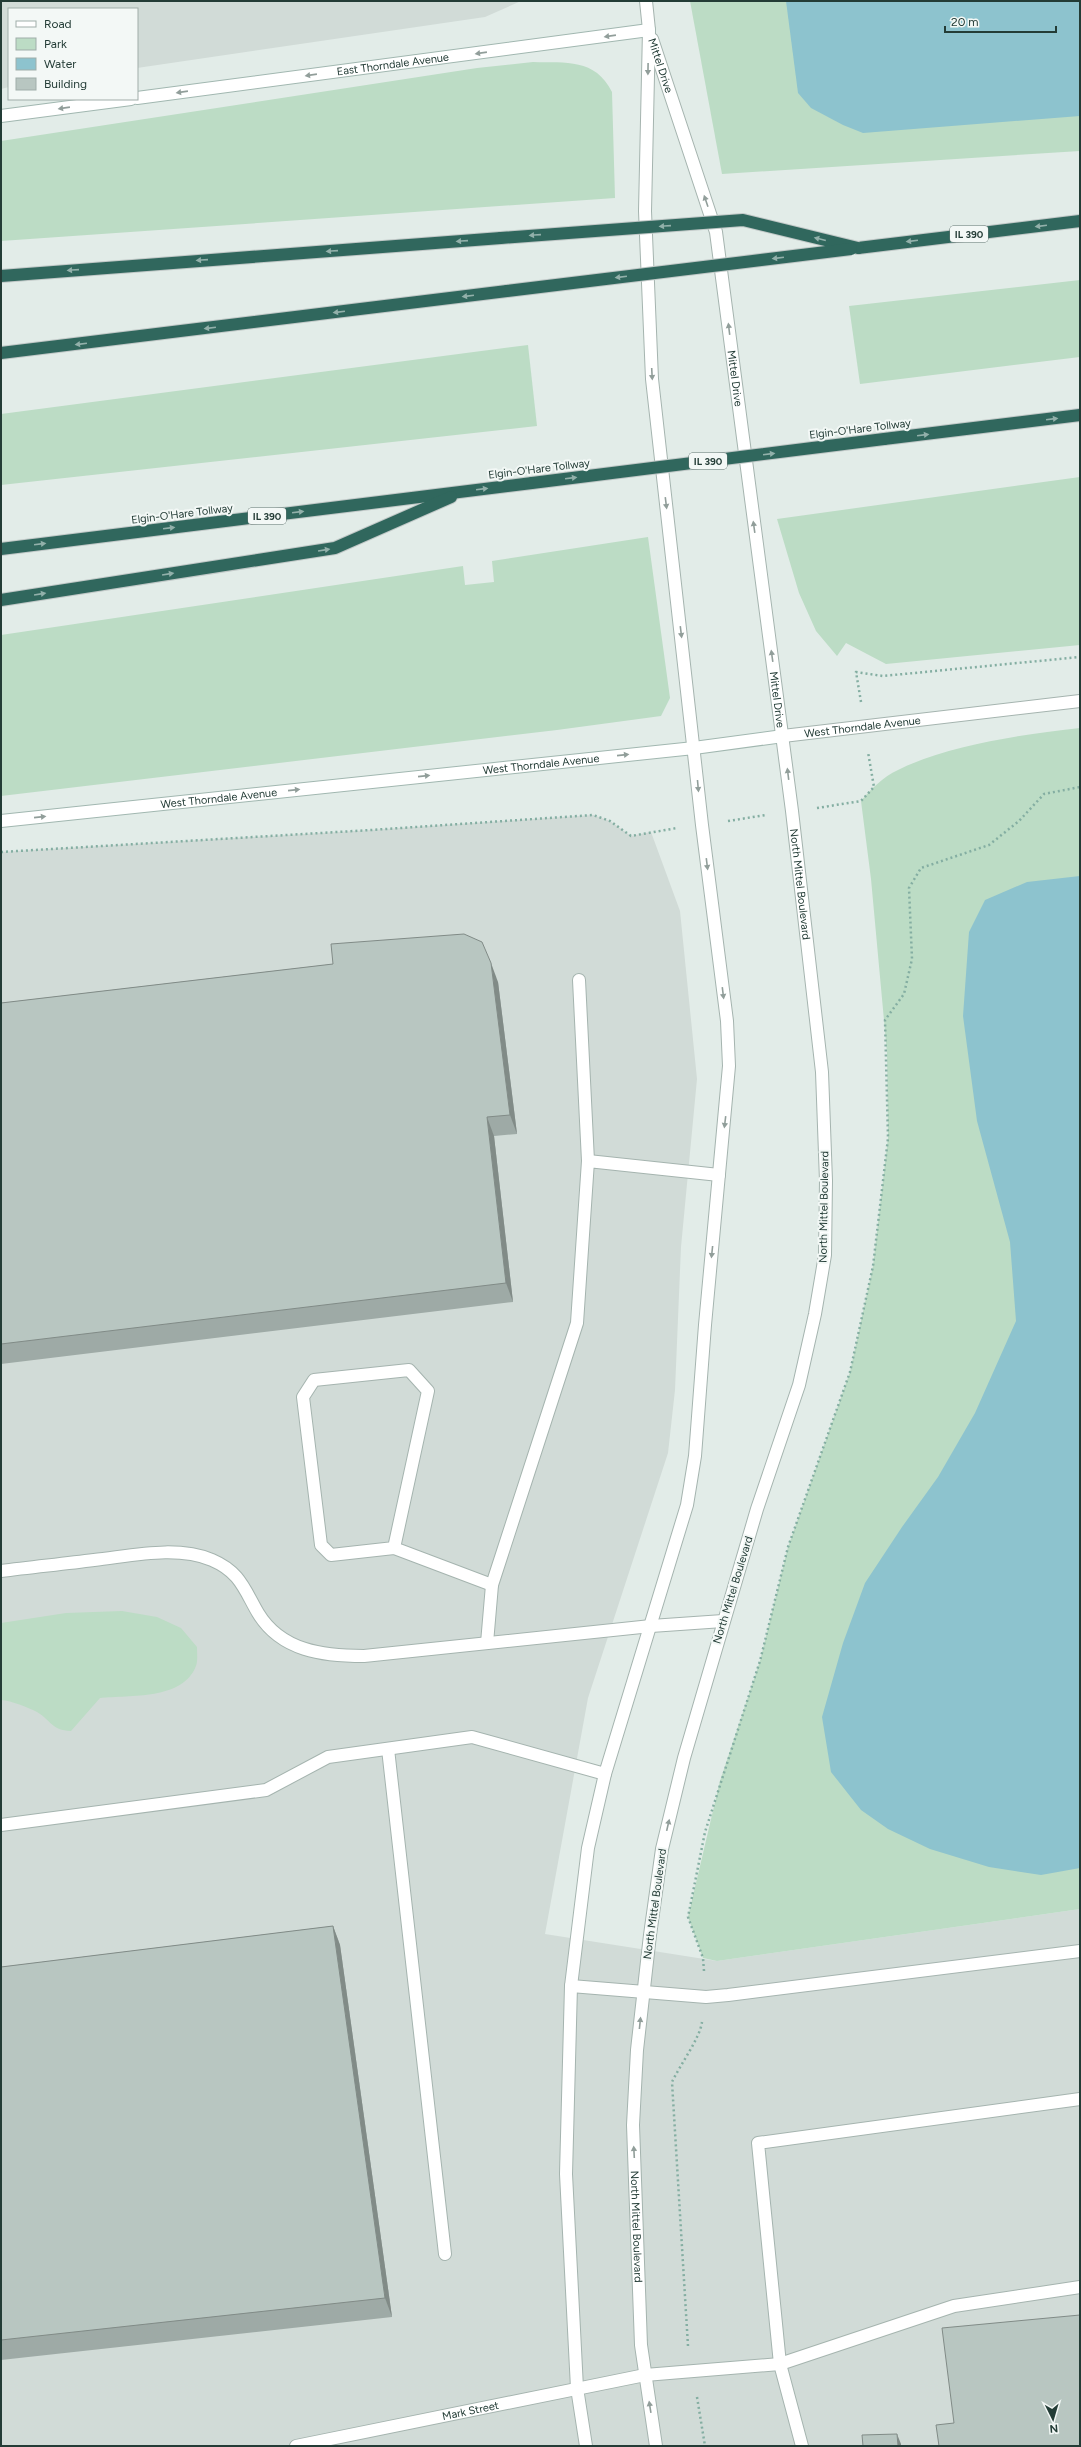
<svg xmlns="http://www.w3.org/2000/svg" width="1081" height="2447" font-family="Figtree,sans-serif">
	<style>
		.built { fill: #d1dbd7 }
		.green { fill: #bcdcc5 }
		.water { fill: #8dc3ce }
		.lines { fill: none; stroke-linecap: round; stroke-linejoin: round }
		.lane-casing { stroke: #a5b4af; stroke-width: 14 }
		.street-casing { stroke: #a5b4af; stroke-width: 14 }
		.secondary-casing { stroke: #a1b7b0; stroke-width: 14 }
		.highway-casing { stroke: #c1c8c7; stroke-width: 14 }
		.path { stroke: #84aea2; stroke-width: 2.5; stroke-dasharray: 2 3; stroke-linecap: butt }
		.lane { stroke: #fff; stroke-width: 12 }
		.street { stroke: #fff; stroke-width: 12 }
		.secondary { stroke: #fff; stroke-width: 12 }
		.highway { stroke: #30675d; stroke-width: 12 }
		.highway-bridge-casing { stroke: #c1c8c7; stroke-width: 14; stroke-linecap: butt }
		.highway-bridge { stroke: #30675d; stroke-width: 12 }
		.wall { fill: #9eaaa6 }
		.shaded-wall { fill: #818b87 }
		.building { fill: #b8c6c1; stroke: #818b87 }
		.oneway { fill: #919e9a }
		.oneway2 { fill: #92b0aa }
		.labels { text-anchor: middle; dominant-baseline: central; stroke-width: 4; stroke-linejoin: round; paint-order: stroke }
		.shield { fill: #f3f8f6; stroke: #617470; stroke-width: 1 }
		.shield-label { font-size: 10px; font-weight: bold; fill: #233c36 }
		.street-label { font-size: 11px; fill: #233c36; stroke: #f3f8f6 }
	</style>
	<rect width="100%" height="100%" fill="#e2ece8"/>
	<!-- built -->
	<g class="built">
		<path d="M 1,1 L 521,1 L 485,17 L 137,68 L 137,9 L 9,9 L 9,87 L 1,89 Z"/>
		<path d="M 593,815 L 610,821 L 631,836 L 651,832 L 680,911 L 697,1079 L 681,1247 L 675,1390 L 668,1453 L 588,1698 L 545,1934 L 717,1961 L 1080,1909 L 1080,2446 L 1,2446 L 1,852 L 371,830 Z"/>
	</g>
	<!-- green -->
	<g class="green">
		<path d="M 690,1 L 1080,1 L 1080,151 L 722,174 Z"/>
		<path d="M 533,62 C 566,63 595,58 612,92 L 615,198 L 1,241 L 1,141 L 477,68 Z"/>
		<path d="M 1080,280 L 1080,357 L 860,384 L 849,306 Z"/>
		<path d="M 528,345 L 537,426 L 1,485 L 1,414 Z"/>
		<path d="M 1080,477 L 1080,645 L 886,664 L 846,643 L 837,656 L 816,631 L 799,593 L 777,519 Z"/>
		<path d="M 648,537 L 670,698 L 661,716 L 557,730 L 1,796 L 1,635 L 463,566 L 465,585 L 494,582 L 492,561 Z"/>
		<path d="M 1080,728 L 1080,1909 L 717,1961 L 703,1958 L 688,1917 L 720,1781 L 760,1661 L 788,1547 L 850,1372 L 873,1266 L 888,1138 L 887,1053 L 871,879 L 861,801 C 871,789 883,777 898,770 C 948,745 1024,734 1080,728 Z"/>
		<path d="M 122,1611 L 157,1617 L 181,1628 L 197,1647 C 197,1653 198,1661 196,1666 C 183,1700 130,1695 100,1698 L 71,1731 C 51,1730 52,1721 37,1712 C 27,1707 12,1701 1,1700 L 1,1623 L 66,1613 Z"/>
	</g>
	<!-- water -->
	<g class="water">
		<path d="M 786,1 L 1080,1 L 1080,116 L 863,133 L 843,125 L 811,108 L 798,93 Z"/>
		<path d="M 1080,876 L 1080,1868 L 1041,1875 L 989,1867 L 930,1849 L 888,1829 L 861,1810 L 831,1772 L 822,1717 L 843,1643 L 865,1583 L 902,1527 L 938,1477 L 975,1413 L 1016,1321 L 1010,1242 L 977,1121 L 963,1016 L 969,932 L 985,900 L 1027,882 Z"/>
	</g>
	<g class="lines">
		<!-- lane casing -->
		<g class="lane-casing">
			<g id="lane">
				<path d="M 579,980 L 588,1161"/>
				<path d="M 394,1548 L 428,1391 L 409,1370 L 314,1380 L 303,1397 L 321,1545 L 331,1555 L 394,1548 L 492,1585"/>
				<path d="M 1,1571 C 32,1567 63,1564 94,1560 C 131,1556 176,1545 212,1560 C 240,1572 244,1589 258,1613 C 281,1651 323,1656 364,1656 L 651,1626 L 723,1621"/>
				<path d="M 487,1643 L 492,1585 L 577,1323 L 588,1161 L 719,1175"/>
				<path d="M 388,1749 L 445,2254"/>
				<path d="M 1,1825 L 266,1790 L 328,1757 L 472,1737 L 605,1774"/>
				<path d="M 571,1986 L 706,1997 L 728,1995 L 1080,1951"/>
				<path d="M 645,2375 L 780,2364 L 954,2306 L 1080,2287"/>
				<path d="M 802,2446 L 780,2364 L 758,2143 L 1080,2099"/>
			</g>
		</g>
		<!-- street casing -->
		<g class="street-casing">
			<g id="street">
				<path id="s1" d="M 652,39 L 716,232 L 792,811 L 822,1072 L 826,1181 L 825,1255 L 815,1314 L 799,1385 L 757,1509 L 684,1758 L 662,1849 L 650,1935 L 637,2050 L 633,2125 L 641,2345 L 656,2446"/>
				<path id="s2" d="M 783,736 L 1080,701"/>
				<path id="s3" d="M 296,2446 L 645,2375"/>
				<path d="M 586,2446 L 577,2388 L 566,2174 L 571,1986 L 588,1848 L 605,1774 L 687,1505 L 695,1456 L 705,1325 L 729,1066 L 727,1021 L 702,825 L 652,379 L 645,211 L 649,30 L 646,1"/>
			</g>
		</g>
		<!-- secondary casing -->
		<g class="secondary-casing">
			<g id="secondary">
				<path id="s4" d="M 137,98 L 649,30"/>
				<path d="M 1,116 L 131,99"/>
				<path id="s5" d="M 1,821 L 694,748 L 783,736"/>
			</g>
		</g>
		<!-- highway casing -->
		<g class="highway-casing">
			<g id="highway">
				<path d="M 858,248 L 1080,221"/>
				<path d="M 1,276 L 501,238"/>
				<path d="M 1,353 L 507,291"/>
				<path d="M 884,439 L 1080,415"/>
				<path d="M 1,549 L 532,483"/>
				<path d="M 1,600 L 335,548 L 451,497"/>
			</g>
		</g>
		<!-- path -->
		<g class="path">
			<path d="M 861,702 L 856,672 L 883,676 L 1080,657"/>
			<path d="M 817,808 L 861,801 L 874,787 L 868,752"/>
			<path d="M 728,821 L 766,815"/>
			<path d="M 1,852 L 371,830 L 593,815 L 610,821 L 631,836 L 677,828"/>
			<path d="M 704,1971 L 703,1958 L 688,1917 L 705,1832 L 760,1661 L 788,1547 L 850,1372 L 873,1266 L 888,1138 L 885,1020 L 904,994 L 912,959 L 909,888 L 921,868 L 989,845 L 1019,821 L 1044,794 L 1080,787"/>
			<path d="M 688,2346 L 672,2082 C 680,2065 700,2038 702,2022"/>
			<path d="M 697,2397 L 705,2446"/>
		</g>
		<!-- lane -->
		<use href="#lane" class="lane"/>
		<!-- street -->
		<use href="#street" class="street"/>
		<!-- secondary -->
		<use href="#secondary" class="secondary"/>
		<!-- highway -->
		<use href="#highway" class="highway"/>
		<!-- highway-bridge casing -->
		<g class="highway-bridge-casing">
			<g id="highway-bridge">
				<path d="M 501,238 L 743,220 L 858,248"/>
				<path d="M 507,291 L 851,249"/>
				<path d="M 532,483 L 884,439"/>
			</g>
		</g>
		<!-- highway-bridge -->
		<use href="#highway-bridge" class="highway-bridge"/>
	</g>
	<!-- wall -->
	<g class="wall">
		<path d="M 333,964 L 498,982 L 517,1134 L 494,1136 L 513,1302 L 1,1364 L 1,1003 Z"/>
		<path d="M 333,1926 L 340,1945 L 392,2317 L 1,2360 L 1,1967 Z"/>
	</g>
	<!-- shaded-wall -->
	<g class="shaded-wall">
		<path d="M 491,963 L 498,982 L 517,1134 L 510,1115 Z"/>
		<path d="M 487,1117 L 494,1136 L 513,1302 L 506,1283 Z"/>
		<path d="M 333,1926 L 340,1945 L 392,2317 L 385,2298 Z"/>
		<path d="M 897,2434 L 901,2444 L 901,2446 L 898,2446 Z"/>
	</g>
	<!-- building -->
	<g class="building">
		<path d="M 464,934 L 482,942 L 491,963 L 510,1115 L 487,1117 L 506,1283 L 1,1344 L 1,1003 L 333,964 L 331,944 Z"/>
		<path d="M 333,1926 L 385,2298 L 1,2340 L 1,1967 Z"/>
		<path d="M 1080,2315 L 1080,2446 L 939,2446 L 936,2425 L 954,2423 L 942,2328 Z"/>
		<path d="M 897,2434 L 898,2446 L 863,2446 L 862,2435 Z"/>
	</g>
	<!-- one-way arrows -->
	<defs><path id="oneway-solid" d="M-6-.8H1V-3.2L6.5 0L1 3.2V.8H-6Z"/></defs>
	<g class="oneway">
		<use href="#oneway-solid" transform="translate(610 36) rotate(172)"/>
		<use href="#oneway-solid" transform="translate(481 53) rotate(172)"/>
		<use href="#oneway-solid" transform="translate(648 69) rotate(91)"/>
		<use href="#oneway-solid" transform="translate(311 75) rotate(172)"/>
		<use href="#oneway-solid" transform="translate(182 92) rotate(172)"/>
		<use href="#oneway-solid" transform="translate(64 108) rotate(172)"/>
		<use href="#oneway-solid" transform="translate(706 201) rotate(-109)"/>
		<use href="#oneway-solid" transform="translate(729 329) rotate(-97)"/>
		<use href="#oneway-solid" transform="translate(652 374) rotate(87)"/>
		<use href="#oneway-solid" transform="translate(666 503) rotate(83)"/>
		<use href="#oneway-solid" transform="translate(754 527) rotate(-98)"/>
		<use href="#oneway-solid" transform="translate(681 632) rotate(83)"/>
		<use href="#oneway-solid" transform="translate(772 656) rotate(-98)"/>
		<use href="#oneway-solid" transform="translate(623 755) rotate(-6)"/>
		<use href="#oneway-solid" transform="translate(788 774) rotate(-97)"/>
		<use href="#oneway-solid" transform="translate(424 776) rotate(-6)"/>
		<use href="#oneway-solid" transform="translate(698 786) rotate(85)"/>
		<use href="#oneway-solid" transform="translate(294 790) rotate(-6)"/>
		<use href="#oneway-solid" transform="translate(40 817) rotate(-6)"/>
		<use href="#oneway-solid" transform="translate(707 864) rotate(83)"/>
		<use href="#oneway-solid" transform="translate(723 993) rotate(83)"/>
		<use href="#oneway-solid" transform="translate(725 1122) rotate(97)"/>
		<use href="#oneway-solid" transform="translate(712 1252) rotate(96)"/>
		<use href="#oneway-solid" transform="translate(668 1825) rotate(-77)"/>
		<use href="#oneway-solid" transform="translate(640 2023) rotate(-84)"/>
		<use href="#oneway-solid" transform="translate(634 2152) rotate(-93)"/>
		<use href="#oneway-solid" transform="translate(650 2407) rotate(-99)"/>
	</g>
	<g class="oneway2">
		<use href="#oneway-solid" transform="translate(665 226) rotate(176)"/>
		<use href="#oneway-solid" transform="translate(1041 226) rotate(173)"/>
		<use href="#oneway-solid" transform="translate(535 235) rotate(176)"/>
		<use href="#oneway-solid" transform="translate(820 239) rotate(-166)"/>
		<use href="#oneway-solid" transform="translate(462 241) rotate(176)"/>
		<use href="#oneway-solid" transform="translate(912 241) rotate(173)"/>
		<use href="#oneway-solid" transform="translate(332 251) rotate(176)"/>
		<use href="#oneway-solid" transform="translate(778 258) rotate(173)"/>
		<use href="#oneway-solid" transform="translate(202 260) rotate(176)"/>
		<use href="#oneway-solid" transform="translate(73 270) rotate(176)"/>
		<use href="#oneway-solid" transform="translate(621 277) rotate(173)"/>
		<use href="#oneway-solid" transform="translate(468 296) rotate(173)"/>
		<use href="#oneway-solid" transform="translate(339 312) rotate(173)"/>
		<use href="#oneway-solid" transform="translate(210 328) rotate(173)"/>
		<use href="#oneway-solid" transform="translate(81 344) rotate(173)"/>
		<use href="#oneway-solid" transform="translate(1052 419) rotate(-7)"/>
		<use href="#oneway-solid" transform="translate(923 435) rotate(-7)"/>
		<use href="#oneway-solid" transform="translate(769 454) rotate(-7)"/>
		<use href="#oneway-solid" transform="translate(571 478) rotate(-7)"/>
		<use href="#oneway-solid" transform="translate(482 489) rotate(-7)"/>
		<use href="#oneway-solid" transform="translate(298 512) rotate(-7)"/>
		<use href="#oneway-solid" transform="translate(169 528) rotate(-7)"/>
		<use href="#oneway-solid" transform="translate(40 544) rotate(-7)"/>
		<use href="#oneway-solid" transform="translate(324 550) rotate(-9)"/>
		<use href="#oneway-solid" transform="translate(168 574) rotate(-9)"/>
		<use href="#oneway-solid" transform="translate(40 594) rotate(-9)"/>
	</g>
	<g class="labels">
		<!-- shield labels -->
		<g class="shield">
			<rect x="950" y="226" width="38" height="16" rx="3"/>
			<rect x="689" y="453" width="38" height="16" rx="3"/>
			<rect x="248" y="508" width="38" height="16" rx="3"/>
		</g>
		<g class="shield-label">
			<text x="969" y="234">IL 390</text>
			<text x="708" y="461">IL 390</text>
			<text x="267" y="516">IL 390</text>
		</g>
		<!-- street labels -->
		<g class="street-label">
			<text stroke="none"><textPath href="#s4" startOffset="258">East Thorndale Avenue</textPath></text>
			<text stroke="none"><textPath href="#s1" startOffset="28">Mittel Drive</textPath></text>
			<text stroke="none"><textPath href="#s1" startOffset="351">Mittel Drive</textPath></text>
			<text transform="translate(860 429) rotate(-7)">Elgin-O'Hare Tollway</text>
			<text transform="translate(539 469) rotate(-7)">Elgin-O'Hare Tollway</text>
			<text transform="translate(182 514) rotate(-7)">Elgin-O'Hare Tollway</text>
			<text stroke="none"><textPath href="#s1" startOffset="675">Mittel Drive</textPath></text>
			<text stroke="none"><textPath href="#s2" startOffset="80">West Thorndale Avenue</textPath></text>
			<text stroke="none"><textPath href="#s5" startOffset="543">West Thorndale Avenue</textPath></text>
			<text stroke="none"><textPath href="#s5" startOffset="219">West Thorndale Avenue</textPath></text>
			<text stroke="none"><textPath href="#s1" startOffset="861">North Mittel Boulevard</textPath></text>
			<text transform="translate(824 1207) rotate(-89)">North Mittel Boulevard</text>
			<text transform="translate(733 1590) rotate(-73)">North Mittel Boulevard</text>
			<text transform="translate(655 1904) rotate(-82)">North Mittel Boulevard</text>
			<text stroke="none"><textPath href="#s1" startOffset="2229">North Mittel Boulevard</textPath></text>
			<text stroke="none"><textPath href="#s3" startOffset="178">Mark Street</textPath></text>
		</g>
	</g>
	<!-- border -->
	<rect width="1081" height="2447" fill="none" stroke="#233c36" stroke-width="4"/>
	<!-- legend -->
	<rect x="8" y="8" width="130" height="92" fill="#f3f8f6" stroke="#a0ada9"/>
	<rect x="16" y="21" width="20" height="6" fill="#ffffff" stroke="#a0ada9"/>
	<text x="44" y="28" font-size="12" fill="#233c36">Road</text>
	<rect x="16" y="38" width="20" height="12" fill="#bcdcc5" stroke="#a0ada9"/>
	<text x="44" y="48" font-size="12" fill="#233c36">Park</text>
	<rect x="16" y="58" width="20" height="12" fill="#8dc3ce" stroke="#a0ada9"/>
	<text x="44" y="68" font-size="12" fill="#233c36">Water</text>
	<rect x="16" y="78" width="20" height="12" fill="#b8c6c1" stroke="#a0ada9"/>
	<text x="44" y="88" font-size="12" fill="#233c36">Building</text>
	<!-- north arrow -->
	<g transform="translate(1053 2419) rotate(175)" stroke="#f3f8f6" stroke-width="3" paint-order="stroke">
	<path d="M0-3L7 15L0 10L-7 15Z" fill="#233c36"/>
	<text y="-6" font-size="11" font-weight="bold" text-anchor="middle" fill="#233c36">N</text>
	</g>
	<!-- scale -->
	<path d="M945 26v6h111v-6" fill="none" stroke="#233c36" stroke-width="2"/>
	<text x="951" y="26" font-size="12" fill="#233c36" stroke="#f3f8f6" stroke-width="3" paint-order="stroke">20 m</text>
</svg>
